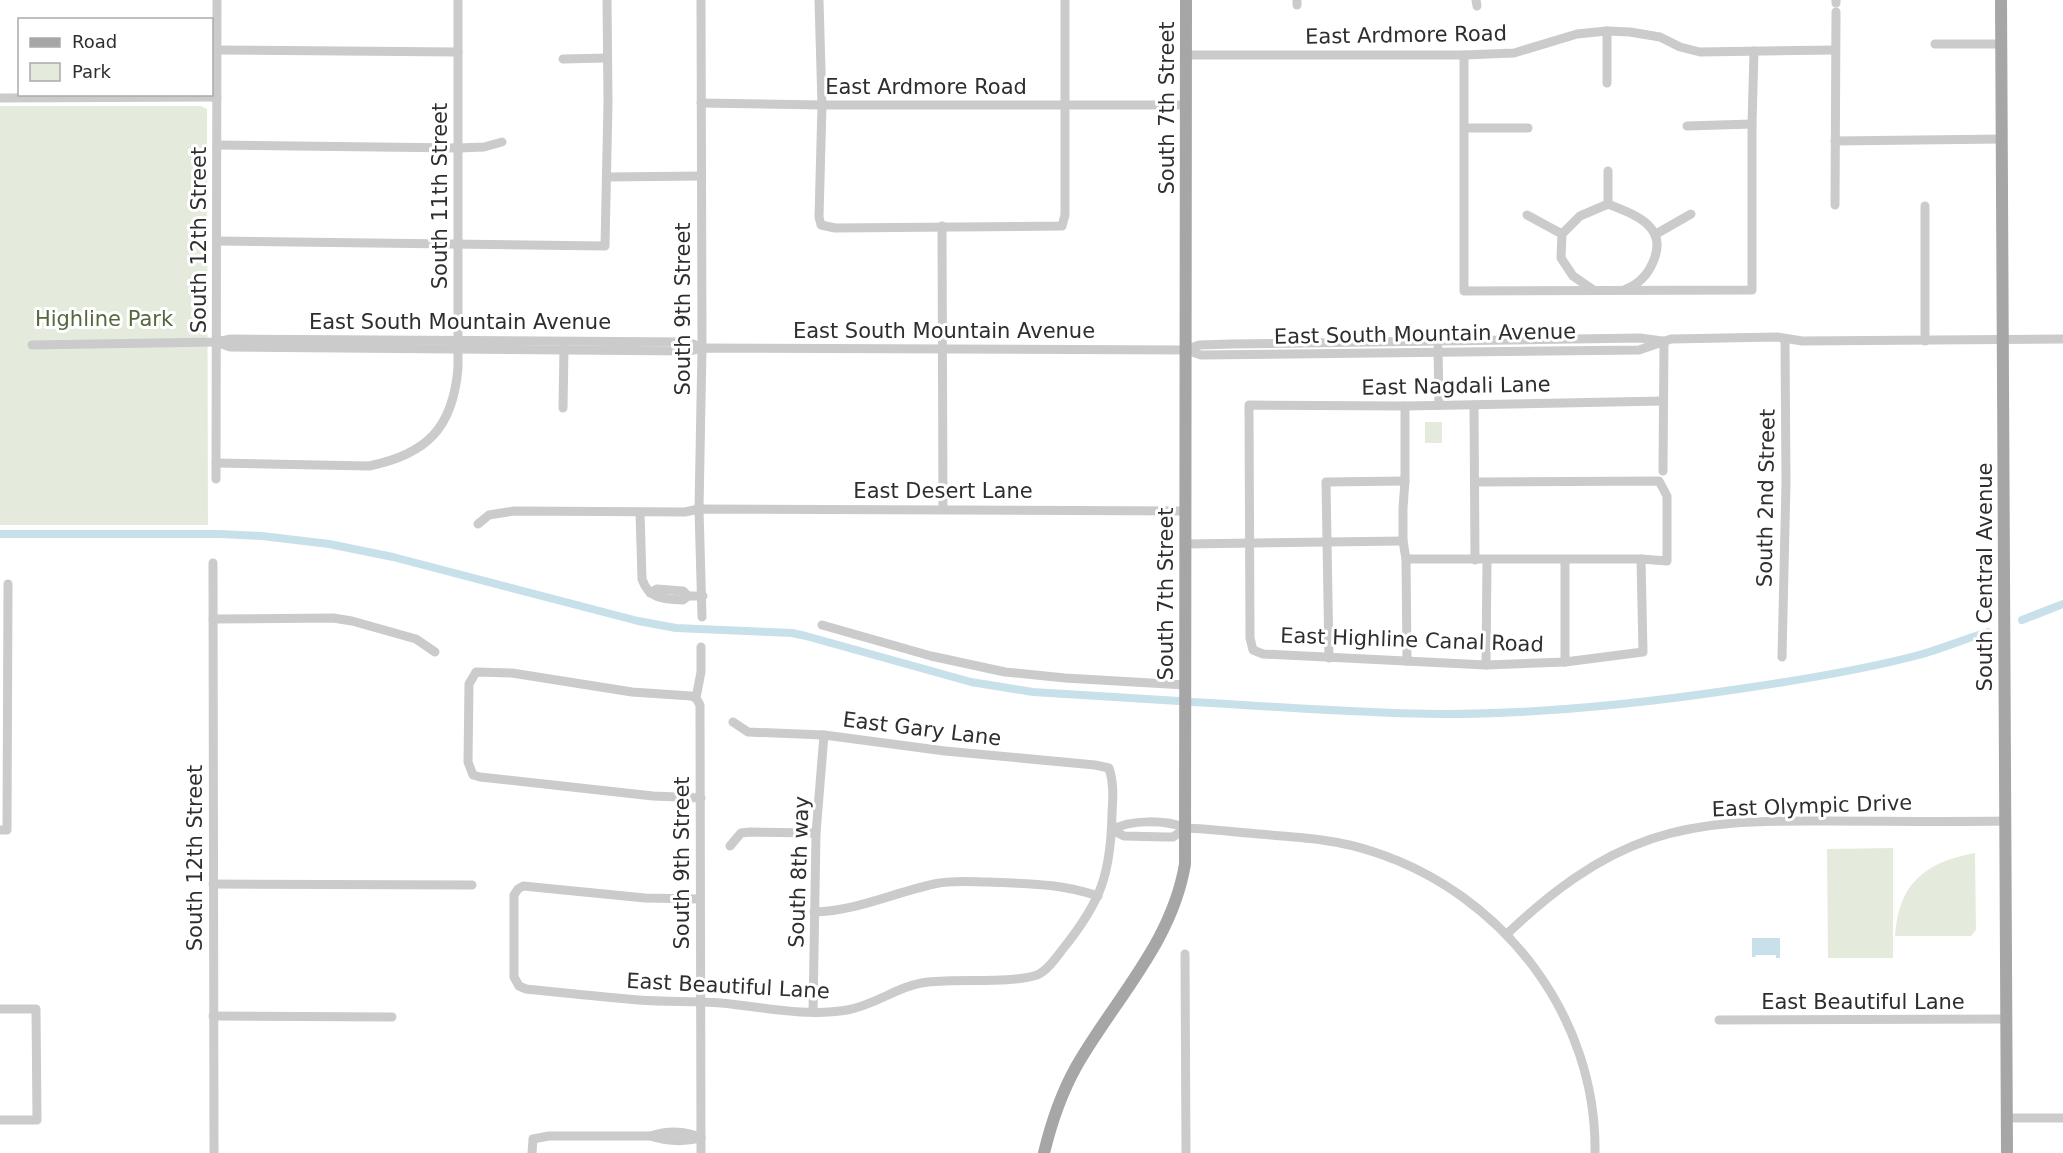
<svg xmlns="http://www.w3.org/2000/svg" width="2063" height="1153" font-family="'DejaVu Sans',sans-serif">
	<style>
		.green { fill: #e5ebdc }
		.water { fill: #c8e0ea }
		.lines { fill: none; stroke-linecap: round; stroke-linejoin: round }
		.canal { stroke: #c8e0ea; stroke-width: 8 }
		.minor { stroke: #cbcbcb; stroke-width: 9 }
		.major { stroke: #a6a6a6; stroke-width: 12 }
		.labels { text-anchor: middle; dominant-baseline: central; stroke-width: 6; stroke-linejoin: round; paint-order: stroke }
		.street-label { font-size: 21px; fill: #2e2e2e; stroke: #fff }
		.park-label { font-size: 21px; fill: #54683d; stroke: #fff }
	</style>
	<rect width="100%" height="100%" fill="#fff"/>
	<!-- green -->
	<g class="green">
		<path d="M 0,106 L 201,106 L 207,109 L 208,525 L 0,525 Z"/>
		<rect x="1425" y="422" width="17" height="21"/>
		<path d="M 1893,848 L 1893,958 L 1828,958 L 1827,849 Z"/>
		<path d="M 1975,853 L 1976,930 L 1971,936 L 1895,936 C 1898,883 1926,862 1975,853 Z"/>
	</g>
	<!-- water -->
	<path class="water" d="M 1752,938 L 1780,938 L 1780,958 L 1776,958 L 1776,955 L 1756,955 L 1755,957 L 1752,957 Z"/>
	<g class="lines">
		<!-- canal -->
		<g class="canal">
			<path d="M 0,534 L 219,534 L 262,536 L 329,544 L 393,557 L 638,621 L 676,628 L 792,633 L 806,636 L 971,682 L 1033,692 L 1179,701"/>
			<path d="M 2022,620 L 2063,604"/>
			<path d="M 1190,702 C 1274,706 1359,714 1443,714 C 1540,714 1637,704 1732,690 C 1795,681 1858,671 1919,655 C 1943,648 1965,639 1988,632"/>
		</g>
		<!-- minor -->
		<g class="minor">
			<path d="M 701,0 L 702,348 L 699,509 L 702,617"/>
			<path d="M 819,0 L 822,105 L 819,217 L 821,225 L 835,228 L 1062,226 L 1065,215 L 1065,0"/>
			<path d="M 1297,0 L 1297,5"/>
			<path d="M 1476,0 L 1477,6"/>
			<path d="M 1836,0 L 1836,3"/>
			<path d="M 1935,44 L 2001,44"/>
			<path d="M 217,50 L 458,52"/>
			<path d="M 1186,55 L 1464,55 L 1514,53 L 1577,34 L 1607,31 L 1630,32 L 1660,37 L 1680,47 L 1700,52 L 1835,50"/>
			<path d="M 1464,55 L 1464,291 L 1752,290 L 1752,124 L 1754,51"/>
			<path d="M 563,59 L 607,58"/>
			<path d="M 1607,83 L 1607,31"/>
			<path d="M 0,98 L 217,97"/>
			<path d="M 701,103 L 822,105 L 1186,105"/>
			<path d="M 1687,126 L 1752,124"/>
			<path d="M 1465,128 L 1528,128"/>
			<path d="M 1835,141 L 2002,139"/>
			<path d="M 217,145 L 459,148 L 484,147 L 502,142"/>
			<path d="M 1608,171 L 1608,204"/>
			<path d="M 607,177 L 701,176"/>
			<path d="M 1835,205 L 1836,12"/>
			<path d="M 1925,206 L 1925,341"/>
			<path d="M 1527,215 L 1562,234"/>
			<path d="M 942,226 L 943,509"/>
			<path d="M 1656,234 L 1691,214"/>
			<path d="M 217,241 L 605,246 L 608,102 L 607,0"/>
			<path d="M 1592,289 L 1573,276 L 1561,258 L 1562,234 L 1580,216 L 1608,204 C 1635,215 1669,226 1653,262 C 1648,274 1639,284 1626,289"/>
			<path d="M 216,342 L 230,347 L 689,351 L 702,348 L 1186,350 L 1201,355 L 1639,350 L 1671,339 L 1777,337 L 1802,341 L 2063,339"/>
			<path d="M 32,345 L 216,342 L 231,339 L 689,342 L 702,348"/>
			<path d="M 1438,348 L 1439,405"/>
			<path d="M 1186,350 L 1199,345 L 1231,344 L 1640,338 L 1662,341"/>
			<path d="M 1474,405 L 1475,560"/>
			<path d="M 1405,406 L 1405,481 L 1403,508 L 1403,541 L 1406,559 L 1407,661"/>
			<path d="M 563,408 L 564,348"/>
			<path d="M 216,463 L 369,466 C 428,454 453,427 458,368 L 458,0"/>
			<path d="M 1663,471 L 1664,341"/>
			<path d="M 216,479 L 217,0"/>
			<path d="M 640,512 L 642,579 C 649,600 665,599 683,600 L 688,596 L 703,596"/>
			<path d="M 478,524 L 489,515 L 514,511 L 685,512 L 699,509 L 1186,511"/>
			<path d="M 1186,544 L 1403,541"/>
			<path d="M 1406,559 L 1641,559 L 1667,561 L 1667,496 L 1659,481 L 1475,482"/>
			<path d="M 1641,559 L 1643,652 L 1565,662 L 1486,665 L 1263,654 L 1253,650 L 1250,638 L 1249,405 L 1405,406 L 1663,401"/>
			<path d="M 213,563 L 214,1153"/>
			<path d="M 650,593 L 657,589 L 683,591 L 688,596"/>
			<path d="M 213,619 L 333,618 L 352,621 L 416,639 L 435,652"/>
			<path d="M 822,625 L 931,656 L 1005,672 L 1065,678 L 1185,685"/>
			<path d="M 701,647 L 701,672 L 696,698 L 700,705 L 701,1153"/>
			<path d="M 1782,657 L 1786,483 L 1785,339"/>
			<path d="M 1329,658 L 1326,482 L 1405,481"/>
			<path d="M 1565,662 L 1565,561"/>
			<path d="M 1486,665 L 1487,560"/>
			<path d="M 696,698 L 691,696 L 632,692 L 512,673 L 476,672 L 469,684 L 468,762 L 473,775 L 480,777 L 653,796 L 701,798"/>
			<path d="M 0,830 L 7,830 L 8,584"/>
			<path d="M 1112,830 C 1130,819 1166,820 1186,828 C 1210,829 1234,832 1258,834 C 1297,837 1337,839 1374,852 C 1503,894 1597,1016 1595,1153"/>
			<path d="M 1112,830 L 1124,836 L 1166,837 L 1173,837 L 1186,828"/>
			<path d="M 730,846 L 741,833 L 750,832 L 816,833"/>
			<path d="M 213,884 L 472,885"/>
			<path d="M 699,899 L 645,898 L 523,886 L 518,889 L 514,895 L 514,977 L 519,986 L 526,989 C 564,993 601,997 639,1000 C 666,1002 694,1001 721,1003 C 762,1007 806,1017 847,1010 C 876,1005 899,985 928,982 C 960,978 1010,984 1037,975 C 1047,971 1056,958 1062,950 C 1101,902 1111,874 1112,813 C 1113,797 1114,783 1109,768 L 1095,765 L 945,751 L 824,735 L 748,732 L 733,722"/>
			<path d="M 814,912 C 856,911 893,893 934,884 C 952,880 971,882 989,882 C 1029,884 1059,883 1098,896"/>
			<path d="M 1507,934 C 1549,894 1595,858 1651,839 C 1706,820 1765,821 1823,821 C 1884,821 1945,822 2006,821"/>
			<path d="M 1185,954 L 1186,1153"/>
			<path d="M 0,1009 L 36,1009 L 37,1120 L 0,1120"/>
			<path d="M 813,1012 L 816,833 L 824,735"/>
			<path d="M 213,1016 L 392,1017"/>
			<path d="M 1719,1020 L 2007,1019"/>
			<path d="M 2007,1118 L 2063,1118"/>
			<path d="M 650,1136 C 666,1141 685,1142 701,1138"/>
			<path d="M 532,1153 L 533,1139 L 549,1136 L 650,1136 C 666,1131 685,1130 701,1138"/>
		</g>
		<!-- major -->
		<g class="major">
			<path d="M 2001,0 L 2007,1153"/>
			<path d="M 1044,1153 C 1051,1124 1061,1094 1076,1067 C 1114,1000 1172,943 1185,864 L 1186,0"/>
		</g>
	</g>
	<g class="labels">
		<!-- street labels -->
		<g class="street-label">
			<text transform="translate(1406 35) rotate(-1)">East Ardmore Road</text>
			<text x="926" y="87">East Ardmore Road</text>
			<text transform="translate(1167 108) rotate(-90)">South 7th Street</text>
			<text transform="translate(440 196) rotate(-90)">South 11th Street</text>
			<text transform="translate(199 240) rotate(-90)">South 12th Street</text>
			<text transform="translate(683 309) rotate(-90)">South 9th Street</text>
			<text x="460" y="322">East South Mountain Avenue</text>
			<text x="944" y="331">East South Mountain Avenue</text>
			<text transform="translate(1425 334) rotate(-1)">East South Mountain Avenue</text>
			<text transform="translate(1456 386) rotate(-1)">East Nagdali Lane</text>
			<text x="943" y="491">East Desert Lane</text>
			<text transform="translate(1766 498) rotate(-89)">South 2nd Street</text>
			<text transform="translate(1985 577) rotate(-90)">South Central Avenue</text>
			<text transform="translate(1166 594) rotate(-90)">South 7th Street</text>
			<text transform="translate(1412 640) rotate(2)">East Highline Canal Road</text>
			<text transform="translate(922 729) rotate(7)">East Gary Lane</text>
			<text transform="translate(1812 806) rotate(-2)">East Olympic Drive</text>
			<text transform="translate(195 858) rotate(-90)">South 12th Street</text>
			<text transform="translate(682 863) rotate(-90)">South 9th Street</text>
			<text transform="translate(799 872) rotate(-88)">South 8th way</text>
			<text transform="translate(728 986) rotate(3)">East Beautiful Lane</text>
			<text x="1863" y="1002">East Beautiful Lane</text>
		</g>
		<!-- park labels -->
		<g class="park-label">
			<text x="104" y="319">Highline Park</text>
		</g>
	</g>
	<!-- legend -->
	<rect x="18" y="18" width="195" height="78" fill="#ffffff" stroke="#ababab" stroke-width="1.5"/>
	<rect x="30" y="38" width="30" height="9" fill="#a6a6a6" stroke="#ababab" stroke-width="1.5"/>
	<text x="72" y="48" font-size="18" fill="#2e2e2e">Road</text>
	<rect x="30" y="63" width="30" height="18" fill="#e5ebdc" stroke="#ababab" stroke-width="1.5"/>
	<text x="72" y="78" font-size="18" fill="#2e2e2e">Park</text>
</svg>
